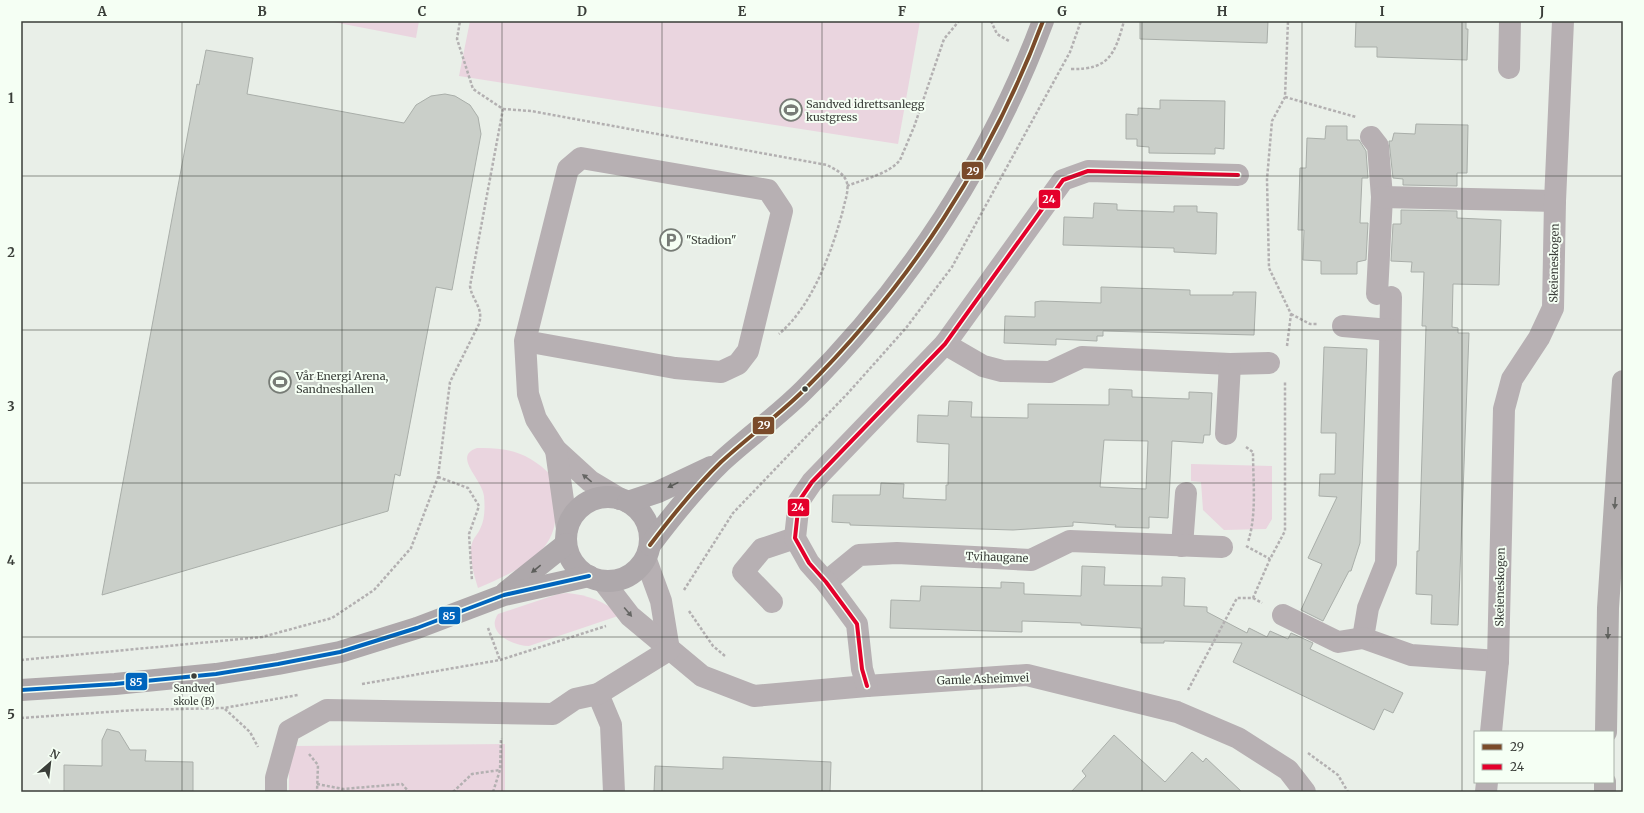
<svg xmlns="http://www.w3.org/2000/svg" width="1644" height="813" font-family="Merriweather,serif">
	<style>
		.green { fill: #ead5df }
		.building { fill: #cacfc9; stroke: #a9aea9; fill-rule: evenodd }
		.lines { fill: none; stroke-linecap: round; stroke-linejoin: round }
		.path { stroke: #b3b0b1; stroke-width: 2.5; stroke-dasharray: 3 2; stroke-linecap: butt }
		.minor { stroke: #b7b0b3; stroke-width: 22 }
		.major { stroke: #aea8ab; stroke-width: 22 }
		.highway { stroke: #b2adae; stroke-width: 22 }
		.bus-1-casing { stroke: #f5fff4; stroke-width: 7 }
		.bus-2-casing { stroke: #f5fff4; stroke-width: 7 }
		.bus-3-casing { stroke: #f5fff4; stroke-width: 7 }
		.bus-1 { stroke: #7a4b2a; stroke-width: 4 }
		.bus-2 { stroke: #e4002b; stroke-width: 4 }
		.bus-3 { stroke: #0065bd; stroke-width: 4 }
		.oneway { fill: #666664 }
		.oneway2 { fill: #5d5e5b }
		.oneway3 { fill: #646562 }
		.grid { fill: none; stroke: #3a3e39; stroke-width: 1; stroke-opacity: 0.55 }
		.bus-dot { fill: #3a3e39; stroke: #f5fff4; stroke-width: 1.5 }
		.labels { text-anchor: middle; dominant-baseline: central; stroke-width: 4; stroke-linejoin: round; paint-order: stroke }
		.bus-label { font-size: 10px; fill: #3a3e39; stroke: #f5fff4 }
		.poi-label { font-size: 11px; fill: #3a3e39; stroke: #f5fff4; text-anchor: start }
		.street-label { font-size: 11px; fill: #3a3e39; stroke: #f5fff4 }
		.line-badge { stroke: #f5fff4; stroke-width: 1.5 }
		.badge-label { font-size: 11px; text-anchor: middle; font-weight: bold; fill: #fff }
		.neatline { fill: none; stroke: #3a3e39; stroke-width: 1.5 }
		.grid-label { font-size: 13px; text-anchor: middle; font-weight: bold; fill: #3a3e39 }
	</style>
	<rect width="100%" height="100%" fill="#e9efe8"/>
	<!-- green -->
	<g class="green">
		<path d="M 328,21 L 419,21 L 416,38 Z"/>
		<path d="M 470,21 L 920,21 L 898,144 L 459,76 Z"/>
		<path d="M 477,448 C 509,447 529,453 552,476 C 553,490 557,508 555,522 C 550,559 507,575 478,588 C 474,574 468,557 472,543 C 474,537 478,534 480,529 C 485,520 485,507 484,496 C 482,479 452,456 477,448 Z"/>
		<path d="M 1191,464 L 1272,466 L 1272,519 L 1266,529 L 1224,530 L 1203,510 L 1201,482 L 1191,481 Z"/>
		<path d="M 567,593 C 588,595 604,601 621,615 L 529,646 C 513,646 485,633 498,614 L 558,594 Z"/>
		<path d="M 505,744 L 505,792 L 289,792 L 289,766 L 296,746 Z"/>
	</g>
	<!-- building -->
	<g class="building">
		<path d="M 1140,21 L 1268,21 L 1267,43 L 1140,39 Z"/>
		<path d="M 1356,21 L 1466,21 L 1466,29 L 1468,29 L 1467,60 L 1377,57 L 1377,47 L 1355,47 Z"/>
		<path d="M 206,50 L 253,58 L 247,94 L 404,123 L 416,105 L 431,96 L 445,94 L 455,96 L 470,105 L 478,117 L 481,134 L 452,290 L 436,287 L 400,476 L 395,474 L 388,511 L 102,595 L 197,84 L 199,85 Z"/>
		<path d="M 1160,100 L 1225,101 L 1224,149 L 1215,148 L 1215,154 L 1149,153 L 1149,147 L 1137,146 L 1137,139 L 1126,139 L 1126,114 L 1138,115 L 1138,108 L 1160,109 Z"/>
		<path d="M 1416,124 L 1468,125 L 1467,173 L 1457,173 L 1457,186 L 1403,185 L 1403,179 L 1393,178 L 1389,141 L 1392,141 L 1394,133 L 1415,134 Z"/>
		<path d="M 1326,126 L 1347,126 L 1347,140 L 1359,140 L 1366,151 L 1368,178 L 1362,178 L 1360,223 L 1368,223 L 1366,260 L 1357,262 L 1357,274 L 1321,274 L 1321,261 L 1303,260 L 1304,230 L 1298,230 L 1300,168 L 1306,168 L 1307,138 L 1325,139 Z"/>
		<path d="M 1094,203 L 1117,204 L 1117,210 L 1174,212 L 1174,206 L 1197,206 L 1197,212 L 1217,213 L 1216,254 L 1174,252 L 1174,248 L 1063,245 L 1064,217 L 1093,218 Z"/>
		<path d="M 1401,210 L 1457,211 L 1457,218 L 1501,220 L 1499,285 L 1453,284 L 1452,327 L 1458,328 L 1458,333 L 1469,333 L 1458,625 L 1431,624 L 1432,595 L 1416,594 L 1417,551 L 1419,551 L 1426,326 L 1422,326 L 1424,272 L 1411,272 L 1412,262 L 1391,261 L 1393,224 L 1401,224 Z"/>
		<path d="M 1101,287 L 1190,290 L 1190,295 L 1233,295 L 1233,292 L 1256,292 L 1254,335 L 1103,331 L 1103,336 L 1097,336 L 1097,341 L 1056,339 L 1056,345 L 1004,343 L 1005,316 L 1035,317 L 1035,302 L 1041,301 L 1101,303 Z"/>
		<path d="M 1324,347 L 1367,349 L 1360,543 L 1351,571 L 1349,571 L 1323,621 L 1301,610 L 1322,564 L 1308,558 L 1337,497 L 1319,496 L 1320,474 L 1335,474 L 1336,433 L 1321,433 Z"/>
		<path d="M 1109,389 L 1132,390 L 1132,397 L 1189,399 L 1189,392 L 1212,393 L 1210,435 L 1204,435 L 1203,443 L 1172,441 L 1168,518 L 1149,517 L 1149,528 L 1115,527 L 1116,525 L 1073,522 L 1073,526 L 1013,530 L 850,525 L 850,523 L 832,522 L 833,495 L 880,495 L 881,483 L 904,484 L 903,498 L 946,500 L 946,485 L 948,485 L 949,444 L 917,442 L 918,415 L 948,416 L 949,401 L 972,402 L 971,417 L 1028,418 L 1028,404 L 1109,405 ZM 1104,440 L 1148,441 L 1146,489 L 1100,487 Z"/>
		<path d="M 1082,566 L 1105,567 L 1104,585 L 1162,586 L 1162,577 L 1185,578 L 1184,606 L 1207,607 L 1207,612 L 1247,633 L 1249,628 L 1267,637 L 1270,631 L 1288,639 L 1291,633 L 1313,643 L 1310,649 L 1403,693 L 1393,713 L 1384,709 L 1374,730 L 1233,662 L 1242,643 L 1164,641 L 1164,643 L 1141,643 L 1141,628 L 1081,625 L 1081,623 L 1022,621 L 1022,632 L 890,628 L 891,600 L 920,601 L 921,586 L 1001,588 L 1001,582 L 1024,583 L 1024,594 L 1081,596 Z"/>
		<path d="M 107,729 L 119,732 L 130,750 L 146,750 L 145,761 L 193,762 L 193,792 L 64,792 L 64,765 L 102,766 L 102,740 Z"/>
		<path d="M 1114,735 L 1165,782 L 1192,752 L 1203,762 L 1206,758 L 1242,792 L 1071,792 L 1086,776 L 1082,771 Z"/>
		<path d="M 723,757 L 831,762 L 830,792 L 654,792 L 655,766 L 723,769 Z"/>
	</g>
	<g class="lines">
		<!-- path -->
		<g class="path">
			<path d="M 991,21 L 997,34 L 1009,41"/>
			<path d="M 1071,69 C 1109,70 1115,54 1124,21"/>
			<path d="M 1285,97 L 1356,117"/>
			<path d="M 503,109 L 531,111 L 827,165 C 834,169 842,172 846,180 C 850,189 845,200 843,210 C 832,251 813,305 779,334"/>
			<path d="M 847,186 C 864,179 889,174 900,160 L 914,127 L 944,39 L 959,21"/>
			<path d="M 1291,314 L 1310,324 L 1318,324"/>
			<path d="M 1287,346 L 1291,314 L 1269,268 L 1267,179 L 1272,121 L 1285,97 L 1288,21"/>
			<path d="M 1246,447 L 1253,452 C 1253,481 1257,514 1248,542"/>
			<path d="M 438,477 L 468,488 L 479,506 L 469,534 L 472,581"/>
			<path d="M 1246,546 L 1270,559"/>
			<path d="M 684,590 L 733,513 L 849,392 L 906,328 L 952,267 L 1070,52 L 1081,21"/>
			<path d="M 1253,598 L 1262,603"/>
			<path d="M 689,611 L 713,646 L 725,656"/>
			<path d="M 488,628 L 500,660"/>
			<path d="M 21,660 L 262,637 L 332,618 L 374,590 L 411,548 L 438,477 L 450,382 L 479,324 C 484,307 472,301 470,286 L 503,109 L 473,89 L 457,39 L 460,21"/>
			<path d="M 362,684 L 500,660 L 606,626"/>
			<path d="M 1188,690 L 1237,598 L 1253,598 L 1270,559 L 1285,531 L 1285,382"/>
			<path d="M 225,709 L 250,732 L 258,747"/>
			<path d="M 21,718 L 136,710 L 224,708 L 298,695"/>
			<path d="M 1308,753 L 1338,775 L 1348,792"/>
			<path d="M 309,754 L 318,765 L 317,792"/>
			<path d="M 317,784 L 343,789 L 402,784 L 409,792"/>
			<path d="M 453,792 L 472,774 L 500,770"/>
			<path d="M 493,792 L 500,770 L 501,738"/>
		</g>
		<!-- minor -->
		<g class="minor">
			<path d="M 1509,68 L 1510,21"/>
			<path d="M 1371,137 L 1378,146 L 1382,197 L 1377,294"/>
			<path d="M 1382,197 L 1555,201"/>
			<path d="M 1391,297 L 1386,563 L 1368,608 L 1363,638 L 1411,655 L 1498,661"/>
			<path d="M 1343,326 L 1390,330"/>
			<path d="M 525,341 L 675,368 L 721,372 L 738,364 L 748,351 L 782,211 L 768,190 L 581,158 L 568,169 L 525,341 L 528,394 L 536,419 L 556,450 L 590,481 L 620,499"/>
			<path d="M 945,344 L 983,366 L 1002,371 L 1050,372 L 1082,357 L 1230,364 L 1269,363"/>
			<path d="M 1226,434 L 1230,364"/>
			<path d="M 556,450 L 567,529"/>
			<path d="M 1182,546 L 1186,493"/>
			<path d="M 646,560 L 661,601 L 669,650"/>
			<path d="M 603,581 L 630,616 L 702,676 L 754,696 L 867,686 L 1027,675 L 1177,712 L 1238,738 L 1288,770 L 1305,792"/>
			<path d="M 826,582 L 859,555 L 897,553 L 1031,560 L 1070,541 L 1222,547"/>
			<path d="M 772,602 L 743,572 L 762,549 L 795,538"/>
			<path d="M 1283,615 L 1338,642 L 1363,638"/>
			<path d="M 867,686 L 862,669 L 857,624 L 826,582 L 809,563 L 795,538 L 799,501 L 812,482 L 945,344 L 1063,180 L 1088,171 L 1238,175"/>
			<path d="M 598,694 L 611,725 L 614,792"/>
			<path d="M 1491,732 L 1498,661 L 1504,409 L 1512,379 L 1539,338 L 1553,308 L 1555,201 L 1563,21"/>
			<path d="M 276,792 L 276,778 L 289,731 L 327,710 L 553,714 L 575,699 L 598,694 L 669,650"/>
			<path d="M 1486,792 L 1487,782"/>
		</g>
		<!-- major -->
		<g class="major">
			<circle cx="608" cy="539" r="42"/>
			<path d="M 628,502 L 658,492 L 711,467"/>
			<path d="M 650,545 C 672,516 695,487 721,462 C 748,437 778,416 804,390 C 909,286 991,160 1043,21"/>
			<path d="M 506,592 L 566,544"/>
			<path d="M 21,690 L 115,684 L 216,674 L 278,664 L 340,652 L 417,628 L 504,595 L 589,576"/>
		</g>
		<!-- highway -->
		<g class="highway">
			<path d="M 1606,732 L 1608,608 L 1623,381"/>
			<path d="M 1605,792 L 1605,782"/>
		</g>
		<!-- bus-1 casing -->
		<g class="bus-1-casing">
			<path id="bus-1" d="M 650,545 C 672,516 695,487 721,462 C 748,437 778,416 804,390 C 909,286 991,160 1043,21"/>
		</g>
		<!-- bus-2 casing -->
		<g class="bus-2-casing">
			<path id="bus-2" d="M 867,686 L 862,669 L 857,624 L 826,582 L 809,563 L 795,538 L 799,501 L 812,482 L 945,344 L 1063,180 L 1088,171 L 1238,175"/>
		</g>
		<!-- bus-3 casing -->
		<g class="bus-3-casing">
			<path id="bus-3" d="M 21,690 L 115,684 L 216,674 L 278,664 L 340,652 L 417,628 L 504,595 L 589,576"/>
		</g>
		<!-- bus-1 -->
		<use href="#bus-1" class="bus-1"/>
		<!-- bus-2 -->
		<use href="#bus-2" class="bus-2"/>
		<!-- bus-3 -->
		<use href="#bus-3" class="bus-3"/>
	</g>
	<!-- one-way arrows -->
	<defs><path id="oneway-solid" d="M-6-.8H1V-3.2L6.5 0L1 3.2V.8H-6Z"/></defs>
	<g class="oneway">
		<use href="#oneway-solid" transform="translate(587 478) rotate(-141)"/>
		<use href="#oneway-solid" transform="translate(628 612) rotate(50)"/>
	</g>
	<g class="oneway2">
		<use href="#oneway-solid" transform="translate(673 485) rotate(154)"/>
		<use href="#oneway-solid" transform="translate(536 569) rotate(141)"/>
	</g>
	<g class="oneway3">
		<use href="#oneway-solid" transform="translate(1615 503) rotate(94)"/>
		<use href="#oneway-solid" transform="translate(1608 633) rotate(91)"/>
	</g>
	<!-- grid -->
	<path class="grid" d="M 182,21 L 182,792M 342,21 L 342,792M 502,21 L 502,792M 662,21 L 662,792M 822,21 L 822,792M 982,21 L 982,792M 1142,21 L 1142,792M 1302,21 L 1302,792M 1462,21 L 1462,792M 21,176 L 1623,176M 21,330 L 1623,330M 21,483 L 1623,483M 21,637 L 1623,637"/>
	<!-- icons -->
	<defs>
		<g id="stadium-ring" transform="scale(1.15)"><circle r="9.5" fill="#f5fff4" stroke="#777c76" stroke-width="1.5"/><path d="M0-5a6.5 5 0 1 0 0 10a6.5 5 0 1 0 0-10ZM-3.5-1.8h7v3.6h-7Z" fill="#777c76"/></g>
		<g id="parking-ring" transform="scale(1.15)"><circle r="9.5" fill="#f5fff4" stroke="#777c76" stroke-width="1.5"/><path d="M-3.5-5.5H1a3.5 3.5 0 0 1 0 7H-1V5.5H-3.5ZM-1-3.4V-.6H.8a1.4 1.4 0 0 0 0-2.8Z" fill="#777c76"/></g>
	</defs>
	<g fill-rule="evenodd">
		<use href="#stadium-ring" x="791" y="110"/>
		<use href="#parking-ring" x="671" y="240"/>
		<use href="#stadium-ring" x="280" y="382"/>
	</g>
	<!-- markers -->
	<g class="bus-dot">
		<circle cx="805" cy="389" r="3.5"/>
		<circle cx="194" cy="676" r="3.5"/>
	</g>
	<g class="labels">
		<!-- bus labels -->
		<g class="bus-label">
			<text x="194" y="688">Sandved<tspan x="194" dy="13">skole (B)</tspan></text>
		</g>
		<!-- poi labels -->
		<g class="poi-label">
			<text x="806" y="104">Sandved idrettsanlegg<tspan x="806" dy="13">kustgress</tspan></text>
			<text x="686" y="240">"Stadion"</text>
			<text x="296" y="376">Vår Energi Arena,<tspan x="296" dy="13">Sandneshallen</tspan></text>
		</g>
		<!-- street labels -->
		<g class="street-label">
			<text transform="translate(1554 263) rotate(-89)">Skeieneskogen</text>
			<text transform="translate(997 557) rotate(2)">Tvihaugane</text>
			<text transform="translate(1500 587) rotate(-89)">Skeieneskogen</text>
			<text transform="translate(983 679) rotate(-2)">Gamle Asheimvei</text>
		</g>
	</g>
	<g class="line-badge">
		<rect x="961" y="161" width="23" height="19" rx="4" fill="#7a4b2a"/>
		<rect x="1038" y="189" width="23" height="20" rx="4" fill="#e4002b"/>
		<rect x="752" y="416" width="23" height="19" rx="4" fill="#7a4b2a"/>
		<rect x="787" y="498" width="23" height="19" rx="4" fill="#e4002b"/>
		<rect x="438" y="606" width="23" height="19" rx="4" fill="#0065bd"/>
		<rect x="125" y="672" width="23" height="19" rx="4" fill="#0065bd"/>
	</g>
	<g class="badge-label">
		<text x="973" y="175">29</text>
		<text x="1049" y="203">24</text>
		<text x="764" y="429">29</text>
		<text x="798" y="511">24</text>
		<text x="449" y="620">85</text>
		<text x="136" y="686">85</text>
	</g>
	<!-- border -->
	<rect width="1644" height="813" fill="none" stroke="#f5fff4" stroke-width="44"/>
	<!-- legend -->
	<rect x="1474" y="731" width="140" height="52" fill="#f5fff4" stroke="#aab2a9"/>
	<rect x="1482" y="744" width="20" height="6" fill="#7a4b2a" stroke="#aab2a9"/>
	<text x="1510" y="751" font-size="12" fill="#3a3e39">29</text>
	<rect x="1482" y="764" width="20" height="6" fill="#e4002b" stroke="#aab2a9"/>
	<text x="1510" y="771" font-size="12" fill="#3a3e39">24</text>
	<!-- north arrow -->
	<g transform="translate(50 763) rotate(28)" stroke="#f5fff4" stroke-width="3" paint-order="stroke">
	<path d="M0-3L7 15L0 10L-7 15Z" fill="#3a3e39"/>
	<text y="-6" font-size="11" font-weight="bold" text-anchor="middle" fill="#3a3e39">N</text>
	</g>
	<rect x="22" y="22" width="1600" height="769" class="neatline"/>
	<g class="grid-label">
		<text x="102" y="16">A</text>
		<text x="262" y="16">B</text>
		<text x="422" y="16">C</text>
		<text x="582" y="16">D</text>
		<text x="742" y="16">E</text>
		<text x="902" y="16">F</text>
		<text x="1062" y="16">G</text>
		<text x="1222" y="16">H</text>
		<text x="1382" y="16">I</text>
		<text x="1542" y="16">J</text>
		<text x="11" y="103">1</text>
		<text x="11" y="257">2</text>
		<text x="11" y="411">3</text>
		<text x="11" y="565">4</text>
		<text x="11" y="719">5</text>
	</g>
</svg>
